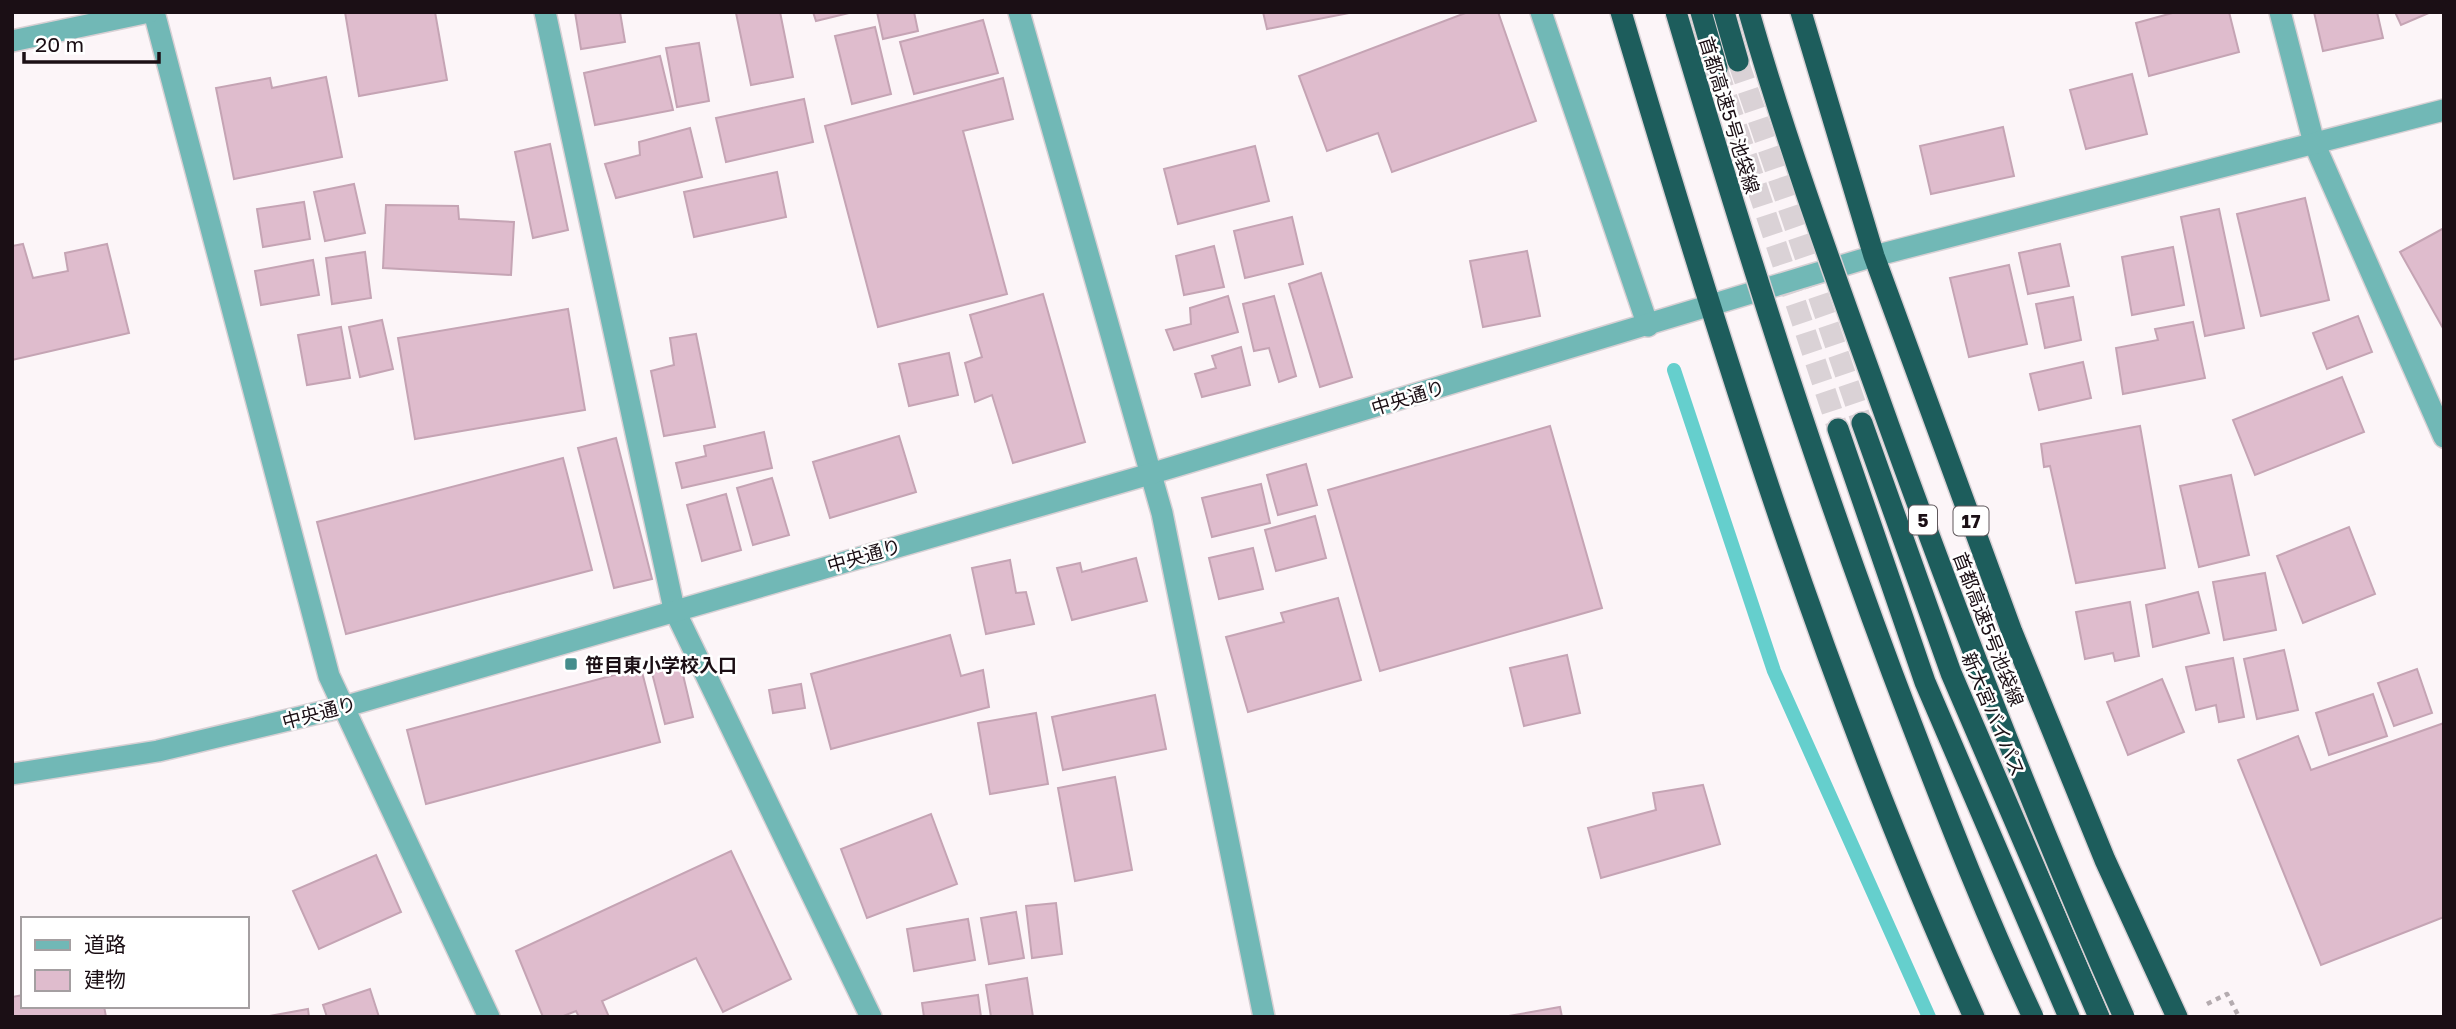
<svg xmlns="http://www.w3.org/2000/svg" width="2456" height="1029" font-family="'Golos Text','Noto Sans JP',sans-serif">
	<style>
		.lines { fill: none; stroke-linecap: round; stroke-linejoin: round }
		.stream { stroke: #65cfcd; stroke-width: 14 }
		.building { fill: #dfbccd; stroke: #c5a4b4; stroke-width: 2 }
		.highway-tunnel { stroke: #dad2d6; stroke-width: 21; stroke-dasharray: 21 10; stroke-linecap: butt }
		.minor-casing { stroke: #d8d0d4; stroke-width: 24 }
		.highway-casing { stroke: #d8d0d4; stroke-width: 24 }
		.path { stroke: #b4abaf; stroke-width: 4.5; stroke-dasharray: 5 5; stroke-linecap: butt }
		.minor { stroke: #71b8b6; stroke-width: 21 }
		.highway { stroke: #1d5d5c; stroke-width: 21 }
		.highway-bridge-casing { stroke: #d8d0d4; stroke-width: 24; stroke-linecap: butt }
		.highway-bridge { stroke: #1d5d5c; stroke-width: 21 }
		.poi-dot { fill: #458d8c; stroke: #fff; stroke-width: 2.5 }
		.labels { text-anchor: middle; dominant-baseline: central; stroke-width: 5; stroke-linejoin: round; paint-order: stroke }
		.shield { fill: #fff; stroke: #5f575b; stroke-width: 2 }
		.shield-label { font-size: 18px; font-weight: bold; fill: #1b0f15 }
		.street-label { font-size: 19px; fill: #1b0f15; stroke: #fff }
		.poi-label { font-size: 19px; font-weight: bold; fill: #1b0f15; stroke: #fff; text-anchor: start }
	</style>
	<rect width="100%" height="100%" fill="#fcf5f8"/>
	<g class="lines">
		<!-- stream -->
		<path class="stream" d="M 1674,370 L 1774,671 L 1929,1017"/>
	</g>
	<!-- building -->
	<g class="building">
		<path d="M 345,12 L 435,12 L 447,80 L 359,96 Z"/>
		<path d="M 575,12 L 620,12 L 625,42 L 581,49 Z"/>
		<path d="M 780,12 L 793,77 L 751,85 L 736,13 Z"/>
		<path d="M 813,12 L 853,12 L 816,21 Z"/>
		<path d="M 877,12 L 914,12 L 918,31 L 883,39 Z"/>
		<path d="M 1263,12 L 1354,12 L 1267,29 Z"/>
		<path d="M 1468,12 L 1498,12 L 1536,121 L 1392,172 L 1378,133 L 1327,151 L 1299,76 Z"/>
		<path d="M 2176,12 L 2229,12 L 2239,52 L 2149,76 L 2136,23 Z"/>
		<path d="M 2314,12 L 2377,12 L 2383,38 L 2323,51 Z"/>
		<path d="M 2395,12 L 2431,12 L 2401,25 Z"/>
		<path d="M 983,20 L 998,73 L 914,94 L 900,42 Z"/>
		<path d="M 875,27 L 891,94 L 852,104 L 835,36 Z"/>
		<path d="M 699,43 L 709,101 L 677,107 L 666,48 Z"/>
		<path d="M 660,56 L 673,110 L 595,125 L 584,73 Z"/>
		<path d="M 2132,74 L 2147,134 L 2086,149 L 2070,90 Z"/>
		<path d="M 326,77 L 342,157 L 234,179 L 216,88 L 270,78 L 272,88 Z"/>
		<path d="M 1003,78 L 1013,119 L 963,131 L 1007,294 L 878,327 L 825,126 Z"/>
		<path d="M 804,99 L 813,142 L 726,162 L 716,118 Z"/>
		<path d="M 2003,127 L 2014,176 L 1931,194 L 1920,146 Z"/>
		<path d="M 690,128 L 702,177 L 616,198 L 605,164 L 640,155 L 639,142 Z"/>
		<path d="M 550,144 L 568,230 L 533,238 L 515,152 Z"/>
		<path d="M 1255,146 L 1269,201 L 1178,224 L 1164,169 Z"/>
		<path d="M 777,172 L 786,217 L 694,237 L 684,192 Z"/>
		<path d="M 354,184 L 365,233 L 325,241 L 314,192 Z"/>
		<path d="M 2305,198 L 2329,300 L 2261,316 L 2237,214 Z"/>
		<path d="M 304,202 L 310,239 L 263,247 L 257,209 Z"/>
		<path d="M 386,205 L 458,206 L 459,219 L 514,222 L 511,275 L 383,268 Z"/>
		<path d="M 2219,209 L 2244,328 L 2205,336 L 2181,217 Z"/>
		<path d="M 1292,217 L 1303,264 L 1245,278 L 1234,231 Z"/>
		<path d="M 2444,228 L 2444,330 L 2400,252 Z"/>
		<path d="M 23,244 L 33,278 L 68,271 L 65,253 L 107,244 L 129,333 L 12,360 L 12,246 Z"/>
		<path d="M 2060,244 L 2069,286 L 2028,294 L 2019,253 Z"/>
		<path d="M 1214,246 L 1224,287 L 1184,295 L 1176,256 Z"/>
		<path d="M 2173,247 L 2184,305 L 2132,315 L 2122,257 Z"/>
		<path d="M 1527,251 L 1540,316 L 1483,327 L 1470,261 Z"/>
		<path d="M 365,252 L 371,298 L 332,304 L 326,258 Z"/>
		<path d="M 313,260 L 319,295 L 261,305 L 255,271 Z"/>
		<path d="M 2009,265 L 2027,344 L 1969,357 L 1950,278 Z"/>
		<path d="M 1321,273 L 1352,377 L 1320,387 L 1289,284 Z"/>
		<path d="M 1043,294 L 1085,442 L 1013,463 L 992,395 L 975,402 L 965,363 L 982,357 L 970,315 Z"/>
		<path d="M 1228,296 L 1238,332 L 1174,350 L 1166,330 L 1191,324 L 1190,308 Z"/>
		<path d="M 1274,296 L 1296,376 L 1279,382 L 1269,348 L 1254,351 L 1243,304 Z"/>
		<path d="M 2073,297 L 2081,340 L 2045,348 L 2036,304 Z"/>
		<path d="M 568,309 L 585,410 L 415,439 L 398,338 Z"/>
		<path d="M 2358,316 L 2372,352 L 2327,369 L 2313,333 Z"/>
		<path d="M 382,320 L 393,369 L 360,377 L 349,327 Z"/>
		<path d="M 2193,322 L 2205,378 L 2123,394 L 2116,348 L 2158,340 L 2155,329 Z"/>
		<path d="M 341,327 L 350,378 L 307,385 L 298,335 Z"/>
		<path d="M 696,334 L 715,427 L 664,436 L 651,371 L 674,365 L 670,338 Z"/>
		<path d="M 1241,347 L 1250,385 L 1202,397 L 1195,374 L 1216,368 L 1212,356 Z"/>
		<path d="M 949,353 L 958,395 L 909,406 L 899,364 Z"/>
		<path d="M 2083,362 L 2091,398 L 2039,410 L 2030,374 Z"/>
		<path d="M 2342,377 L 2364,432 L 2255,475 L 2233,420 Z"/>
		<path d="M 1550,426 L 1602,608 L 1380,671 L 1328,490 Z"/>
		<path d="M 2140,426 L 2165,568 L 2076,583 L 2050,466 L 2044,467 L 2041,444 Z"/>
		<path d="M 764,432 L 772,468 L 682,488 L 676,463 L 706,456 L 704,446 Z"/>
		<path d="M 899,436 L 916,492 L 830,518 L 813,462 Z"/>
		<path d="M 616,438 L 652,579 L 614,588 L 578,448 Z"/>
		<path d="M 563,458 L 592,570 L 346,634 L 317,522 Z"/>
		<path d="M 1306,464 L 1317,505 L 1278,515 L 1267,475 Z"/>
		<path d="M 2231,475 L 2249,555 L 2199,567 L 2180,486 Z"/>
		<path d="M 772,478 L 789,535 L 753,545 L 737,488 Z"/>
		<path d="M 1261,484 L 1270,523 L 1212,537 L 1202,498 Z"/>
		<path d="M 726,494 L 741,550 L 702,561 L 687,505 Z"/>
		<path d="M 1315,516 L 1326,558 L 1276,571 L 1265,530 Z"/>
		<path d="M 2349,527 L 2375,594 L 2303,623 L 2277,556 Z"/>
		<path d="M 1253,548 L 1263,589 L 1219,599 L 1209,558 Z"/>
		<path d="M 1136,558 L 1147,601 L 1072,620 L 1057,568 L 1080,563 L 1082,572 Z"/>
		<path d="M 1010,560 L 1016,593 L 1026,592 L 1034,624 L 986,634 L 972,568 Z"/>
		<path d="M 2265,573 L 2276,630 L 2224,640 L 2213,582 Z"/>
		<path d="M 2198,592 L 2209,633 L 2153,647 L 2146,605 Z"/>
		<path d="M 1338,598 L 1361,680 L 1248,712 L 1226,637 L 1284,622 L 1281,613 Z"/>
		<path d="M 2130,602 L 2139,656 L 2115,661 L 2113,653 L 2085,659 L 2076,612 Z"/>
		<path d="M 950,635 L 961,676 L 983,670 L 989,707 L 831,749 L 811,674 Z"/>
		<path d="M 2284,650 L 2298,710 L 2257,719 L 2244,659 Z"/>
		<path d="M 1567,655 L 1580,713 L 1524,726 L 1510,668 Z"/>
		<path d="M 679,658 L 693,717 L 665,724 L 650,665 Z"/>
		<path d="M 2233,658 L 2244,717 L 2219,722 L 2216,705 L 2196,710 L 2186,667 Z"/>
		<path d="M 641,668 L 660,742 L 426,804 L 407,730 Z"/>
		<path d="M 2417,669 L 2432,713 L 2394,726 L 2378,683 Z"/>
		<path d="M 2162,679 L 2184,732 L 2128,755 L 2107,702 Z"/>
		<path d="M 801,684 L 805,708 L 773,713 L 769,690 Z"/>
		<path d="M 2373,694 L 2387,736 L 2329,755 L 2316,713 Z"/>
		<path d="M 1155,695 L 1166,749 L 1063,770 L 1052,717 Z"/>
		<path d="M 1036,713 L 1048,784 L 990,794 L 978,723 Z"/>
		<path d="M 2444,723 L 2444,917 L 2321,965 L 2238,760 L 2298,736 L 2311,770 Z"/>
		<path d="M 1115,777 L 1132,870 L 1075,881 L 1058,788 Z"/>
		<path d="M 1703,785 L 1720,844 L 1601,878 L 1588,828 L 1656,810 L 1653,793 Z"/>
		<path d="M 931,814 L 957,884 L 867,918 L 841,849 Z"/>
		<path d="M 731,851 L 791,979 L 723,1012 L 696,958 L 602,1001 L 609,1017 L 579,1017 L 576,1011 L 561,1017 L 543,1017 L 516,951 Z"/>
		<path d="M 376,855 L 401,912 L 319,949 L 293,891 Z"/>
		<path d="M 1056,903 L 1062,954 L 1032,958 L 1026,906 Z"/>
		<path d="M 1016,912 L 1024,958 L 989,964 L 981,918 Z"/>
		<path d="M 968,919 L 975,960 L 914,971 L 907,929 Z"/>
		<path d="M 1027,978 L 1033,1017 L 991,1017 L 986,985 Z"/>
		<path d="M 370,989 L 379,1017 L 327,1017 L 323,1005 Z"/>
		<path d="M 23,995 L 23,1006 L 104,1006 L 106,1017 L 12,1017 L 12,997 Z"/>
		<path d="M 978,995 L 981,1017 L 924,1017 L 922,1003 Z"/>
		<path d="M 1560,1007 L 1562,1017 L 1503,1017 Z"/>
		<path d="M 308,1009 L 309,1017 L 264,1017 Z"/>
	</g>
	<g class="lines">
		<!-- highway-tunnel -->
		<g class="highway-tunnel">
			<path d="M 1738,61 L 1862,423"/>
			<path d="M 1717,68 L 1838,429"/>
		</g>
		<!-- minor casing -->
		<g class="minor-casing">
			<g id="minor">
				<path d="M 154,12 L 329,676 L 489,1017"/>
				<path d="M 545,12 L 674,609 L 871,1017"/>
				<path d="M 1019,12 L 1162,513 L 1264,1017"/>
				<path d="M 1541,12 L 1648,326"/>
				<path d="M 2280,12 L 2314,143 L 2444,437"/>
				<path d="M 12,41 L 149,12"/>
				<path d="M 12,774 L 158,751 L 343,707 L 1150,474 L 1874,256 L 2444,110"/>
			</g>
		</g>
		<!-- highway casing -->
		<g class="highway-casing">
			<g id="highway">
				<path d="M 1621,12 C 1722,352 1827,693 1974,1017"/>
				<path d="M 1701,12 L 1717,68"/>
				<path d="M 1724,12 L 1738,61"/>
				<path d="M 1801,12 L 1874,256 L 2012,632 L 2105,860 L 2177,1017"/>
				<path d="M 1862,423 L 1951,673 L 2099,1017"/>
				<path d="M 1838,429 L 1925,682 L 2069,1017"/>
			</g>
		</g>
		<!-- path -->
		<path class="path" d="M 2207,1004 L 2227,994 L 2239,1017"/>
		<!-- minor -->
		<use href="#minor" class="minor"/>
		<!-- highway -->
		<use href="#highway" class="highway"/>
		<!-- highway-bridge casing -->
		<g class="highway-bridge-casing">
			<g id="highway-bridge">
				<path d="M 1676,12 C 1747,252 1822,491 1912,725 C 1950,824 1988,921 2033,1017"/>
				<path d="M 1749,12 C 1789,152 1840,289 1889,426 C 1961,625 2037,823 2124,1017"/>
			</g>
		</g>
		<!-- highway-bridge -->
		<use href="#highway-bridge" class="highway-bridge"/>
	</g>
	<!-- markers -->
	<rect class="poi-dot" x="564" y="657" width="14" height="14" rx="3.5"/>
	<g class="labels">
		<!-- shield labels -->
		<g class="shield">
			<rect x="1909" y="505.5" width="28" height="29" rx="5"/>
			<rect x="1953.5" y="506.5" width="35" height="29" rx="5"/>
		</g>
		<g class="shield-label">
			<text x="1923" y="520">5</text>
			<text x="1971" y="521">17</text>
		</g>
		<!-- street labels -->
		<g class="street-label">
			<text transform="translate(1730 115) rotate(73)">首都高速5号池袋線</text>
			<text transform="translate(1408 397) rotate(-17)">中央通り</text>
			<text transform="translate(864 555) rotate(-16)">中央通り</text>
			<text transform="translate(1989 629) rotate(69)">首都高速5号池袋線</text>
			<text transform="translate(319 712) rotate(-15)">中央通り</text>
			<text transform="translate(1994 714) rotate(67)">新大宮バイパス</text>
		</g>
		<!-- poi labels -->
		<g class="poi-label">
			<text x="585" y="664">笹目東小学校入口</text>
		</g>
	</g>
	<!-- border -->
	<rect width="2456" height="1029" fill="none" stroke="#1b0f15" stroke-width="28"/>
	<!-- legend -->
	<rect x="21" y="917" width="228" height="91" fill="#ffffff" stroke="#a49fa1" stroke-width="2"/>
	<rect x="35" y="940" width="35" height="10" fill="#71b8b6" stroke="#a49fa1" stroke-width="2"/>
	<text x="84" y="952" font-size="21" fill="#1b0f15">道路</text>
	<rect x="35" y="970" width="35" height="21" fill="#dfbccd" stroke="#a49fa1" stroke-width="2"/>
	<text x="84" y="987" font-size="21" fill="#1b0f15">建物</text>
	<!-- scale -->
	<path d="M24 52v10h135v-10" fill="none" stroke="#1b0f15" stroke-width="3.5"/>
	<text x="35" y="52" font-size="21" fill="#1b0f15" stroke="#ffffff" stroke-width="5" paint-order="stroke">20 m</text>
</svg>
